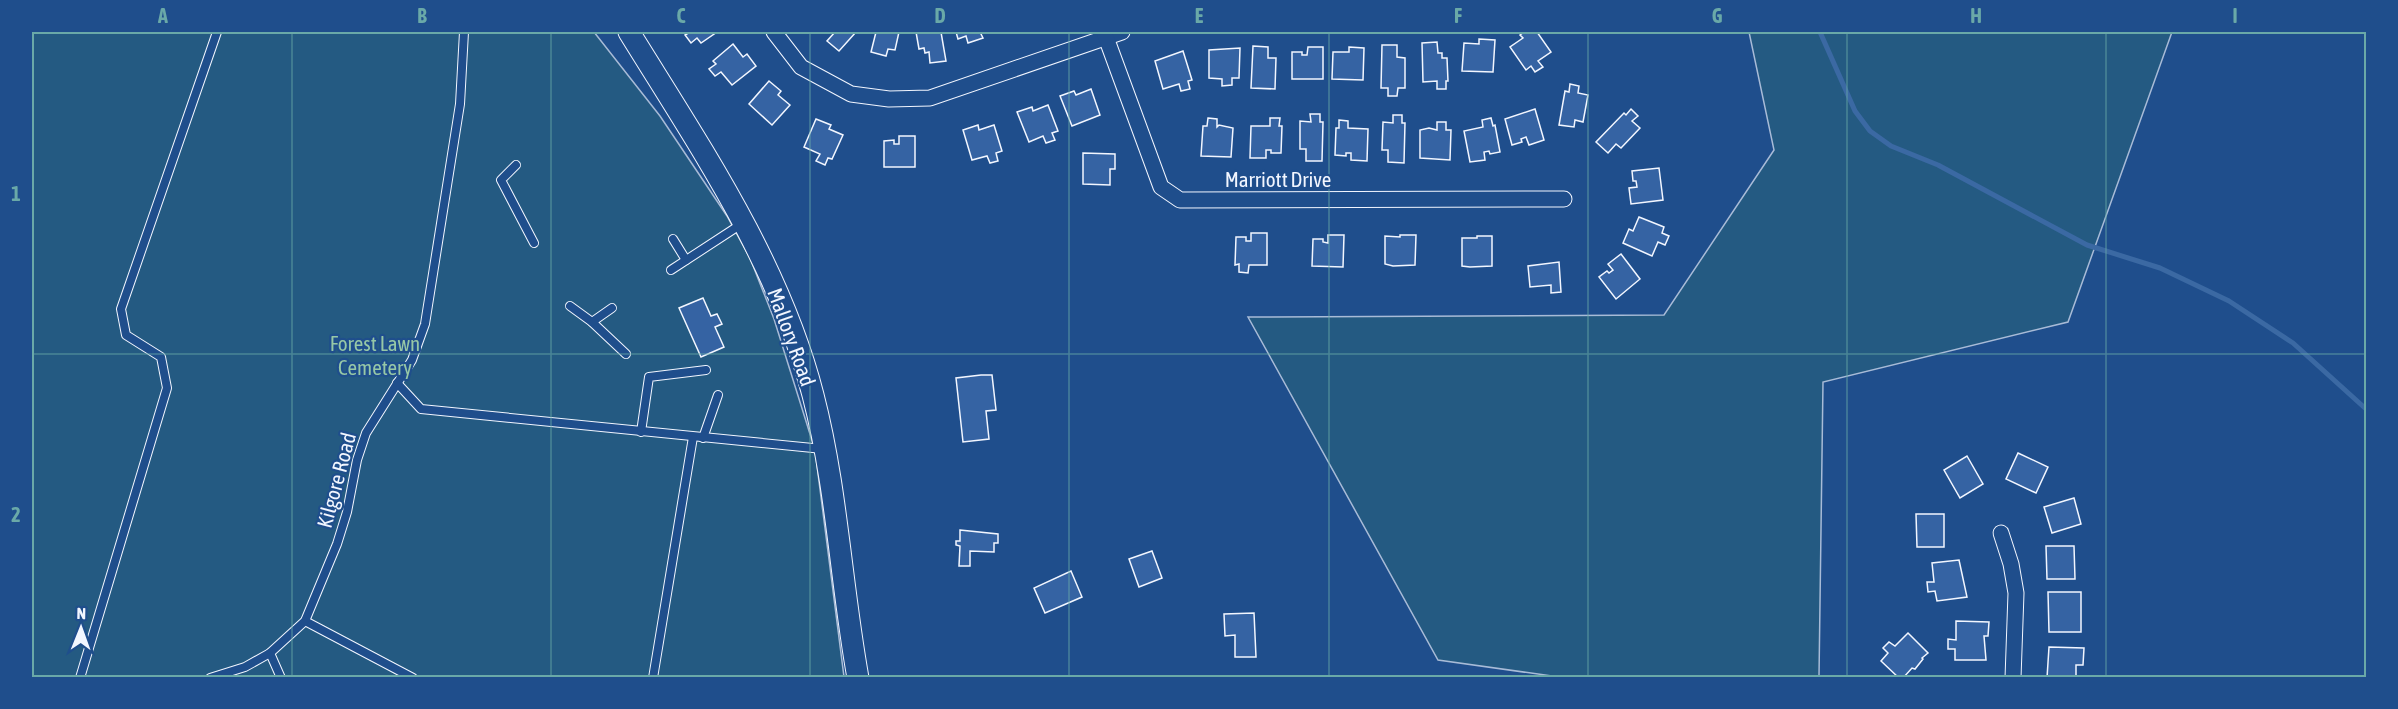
<svg xmlns="http://www.w3.org/2000/svg" width="2398" height="709" font-family="'Asap Condensed',sans-serif">
	<style>
		.green { fill: #245a82; stroke: #a8bbd7; stroke-width: 1.5 }
		.lines { fill: none; stroke-linecap: round; stroke-linejoin: round }
		.stream { stroke: #3b69a3; stroke-width: 5 }
		.building { fill: #3563a3; stroke: #f2f6ff; stroke-width: 1.5 }
		.lane-casing { stroke: #f2f6ff; stroke-width: 10 }
		.street-casing { stroke: #f2f6ff; stroke-width: 17 }
		.secondary-casing { stroke: #f2f6ff; stroke-width: 23 }
		.lane { stroke: #1f4e8c; stroke-width: 8 }
		.street { stroke: #1f4e8c; stroke-width: 15 }
		.secondary { stroke: #1f4e8c; stroke-width: 21 }
		.grid { fill: none; stroke: #6aa9a8; stroke-width: 1.5; stroke-opacity: 0.55 }
		.labels { text-anchor: middle; dominant-baseline: central; stroke-width: 4.5; stroke-linejoin: round; paint-order: stroke }
		.street-label { font-size: 21px; fill: #f2f6ff; stroke: #1f4e8c }
		.park-label { font-size: 21px; fill: #97c8a6; stroke: #1f4e8c }
		.neatline { fill: none; stroke: #6aa9a8; stroke-width: 2 }
		.grid-label { font-size: 20px; text-anchor: middle; font-weight: bold; fill: #6aa9a8 }
	</style>
	<rect width="100%" height="100%" fill="#1f4e8c"/>
	<!-- green -->
	<g class="green">
		<path d="M 32,32 L 594,32 L 660,116 L 727,216 L 750,258 L 774,319 L 815,450 L 844,677 L 32,677 Z"/>
		<path d="M 1749,32 L 2172,32 L 2068,322 L 1823,382 L 1819,677 L 1566,678 L 1438,660 L 1248,317 L 1664,315 L 1774,150 Z"/>
	</g>
	<g class="lines">
		<!-- stream -->
		<path class="stream" d="M 1820,32 L 1855,111 L 1870,131 L 1891,146 L 1938,165 L 2087,245 L 2160,268 L 2229,301 L 2293,343 L 2366,409"/>
	</g>
	<!-- building -->
	<g class="building">
		<path d="M 690,32 L 717,32 L 701,43 L 697,38 L 691,43 L 685,35 Z"/>
		<path d="M 835,32 L 856,32 L 839,51 L 827,41 Z"/>
		<path d="M 876,32 L 899,32 L 895,50 L 888,49 L 886,56 L 871,52 Z"/>
		<path d="M 916,32 L 941,32 L 946,61 L 930,63 L 929,52 L 925,53 L 924,48 L 919,49 Z"/>
		<path d="M 956,32 L 980,32 L 983,38 L 968,43 L 966,36 L 958,39 Z"/>
		<path d="M 1524,32 L 1537,32 L 1551,52 L 1538,61 L 1543,67 L 1535,72 L 1531,66 L 1526,70 L 1510,47 L 1523,38 L 1520,35 Z"/>
		<path d="M 1479,39 L 1495,40 L 1493,72 L 1462,71 L 1464,43 L 1479,44 Z"/>
		<path d="M 1437,42 L 1438,53 L 1442,53 L 1442,58 L 1447,58 L 1448,81 L 1446,81 L 1446,89 L 1437,89 L 1437,81 L 1423,82 L 1422,43 Z"/>
		<path d="M 733,44 L 743,57 L 747,54 L 756,66 L 732,85 L 721,72 L 715,76 L 709,69 L 716,64 L 713,61 Z"/>
		<path d="M 1382,45 L 1397,45 L 1397,57 L 1405,58 L 1405,88 L 1398,88 L 1397,96 L 1388,96 L 1388,88 L 1381,88 Z"/>
		<path d="M 1253,46 L 1268,47 L 1268,58 L 1276,58 L 1275,89 L 1251,88 Z"/>
		<path d="M 1308,47 L 1323,47 L 1323,79 L 1292,79 L 1292,52 L 1302,52 L 1302,55 L 1307,55 Z"/>
		<path d="M 1349,47 L 1364,48 L 1363,80 L 1332,79 L 1333,52 L 1349,52 Z"/>
		<path d="M 1240,48 L 1239,78 L 1232,78 L 1232,85 L 1222,86 L 1222,79 L 1209,78 L 1209,50 Z"/>
		<path d="M 1183,51 L 1192,80 L 1188,81 L 1190,89 L 1181,91 L 1179,84 L 1163,89 L 1155,61 Z"/>
		<path d="M 769,81 L 781,91 L 778,95 L 790,105 L 772,125 L 749,104 Z"/>
		<path d="M 1570,84 L 1579,86 L 1578,93 L 1588,95 L 1583,122 L 1575,120 L 1574,127 L 1559,125 L 1565,91 L 1569,92 Z"/>
		<path d="M 1091,89 L 1100,115 L 1072,126 L 1060,96 L 1074,91 L 1076,95 Z"/>
		<path d="M 1048,105 L 1058,131 L 1052,133 L 1055,140 L 1046,143 L 1043,136 L 1029,142 L 1017,112 L 1032,107 L 1033,111 Z"/>
		<path d="M 1535,109 L 1544,140 L 1529,145 L 1526,137 L 1521,139 L 1522,142 L 1512,145 L 1505,119 Z"/>
		<path d="M 1631,109 L 1638,116 L 1632,121 L 1640,128 L 1621,148 L 1616,144 L 1608,153 L 1596,142 L 1624,113 L 1626,115 Z"/>
		<path d="M 1310,114 L 1320,114 L 1320,122 L 1323,122 L 1322,161 L 1306,161 L 1306,149 L 1300,149 L 1300,121 L 1311,122 Z"/>
		<path d="M 1393,115 L 1402,115 L 1402,123 L 1405,123 L 1404,163 L 1388,162 L 1388,150 L 1382,150 L 1383,122 L 1393,123 Z"/>
		<path d="M 1208,118 L 1217,119 L 1217,127 L 1219,125 L 1233,128 L 1231,157 L 1201,156 L 1203,126 L 1207,126 Z"/>
		<path d="M 1270,118 L 1280,118 L 1279,126 L 1282,126 L 1281,153 L 1271,153 L 1271,150 L 1266,150 L 1266,158 L 1250,158 L 1251,126 L 1270,126 Z"/>
		<path d="M 1491,118 L 1493,126 L 1495,125 L 1500,152 L 1490,154 L 1489,151 L 1484,152 L 1485,160 L 1470,162 L 1464,131 L 1483,127 L 1482,120 Z"/>
		<path d="M 816,119 L 831,125 L 829,129 L 843,135 L 832,159 L 828,158 L 825,165 L 816,161 L 820,154 L 804,147 Z"/>
		<path d="M 1339,120 L 1348,121 L 1348,128 L 1368,129 L 1367,161 L 1351,160 L 1351,153 L 1346,153 L 1346,156 L 1335,155 L 1336,128 L 1339,128 Z"/>
		<path d="M 1437,122 L 1446,122 L 1446,130 L 1451,130 L 1450,160 L 1420,158 L 1420,130 L 1429,128 L 1437,130 Z"/>
		<path d="M 978,125 L 979,130 L 994,125 L 1002,151 L 996,153 L 998,161 L 990,163 L 987,156 L 972,160 L 963,130 Z"/>
		<path d="M 899,136 L 915,136 L 915,167 L 884,167 L 884,141 L 894,140 L 894,144 L 899,144 Z"/>
		<path d="M 1083,153 L 1115,154 L 1115,169 L 1110,169 L 1110,185 L 1083,184 Z"/>
		<path d="M 1659,168 L 1663,200 L 1631,204 L 1629,188 L 1637,187 L 1636,181 L 1633,181 L 1632,171 Z"/>
		<path d="M 1639,217 L 1664,227 L 1662,233 L 1669,236 L 1665,245 L 1658,242 L 1652,256 L 1623,243 L 1629,229 L 1633,231 Z"/>
		<path d="M 1251,233 L 1267,233 L 1267,265 L 1249,265 L 1248,273 L 1239,272 L 1239,264 L 1235,265 L 1236,237 L 1246,237 L 1246,241 L 1251,241 Z"/>
		<path d="M 1328,235 L 1344,235 L 1343,267 L 1312,266 L 1313,239 L 1323,239 L 1323,242 L 1328,243 Z"/>
		<path d="M 1400,235 L 1416,235 L 1415,265 L 1393,266 L 1385,264 L 1385,236 L 1400,237 Z"/>
		<path d="M 1477,236 L 1492,236 L 1492,266 L 1470,267 L 1462,266 L 1462,238 L 1477,238 Z"/>
		<path d="M 1621,254 L 1640,279 L 1616,299 L 1599,277 L 1607,271 L 1609,273 L 1613,270 L 1608,264 Z"/>
		<path d="M 1559,262 L 1561,292 L 1551,293 L 1551,285 L 1530,287 L 1528,266 Z"/>
		<path d="M 703,298 L 711,316 L 717,314 L 722,324 L 715,327 L 724,347 L 701,357 L 679,308 Z"/>
		<path d="M 981,375 L 992,375 L 996,410 L 986,411 L 989,439 L 963,442 L 956,378 Z"/>
		<path d="M 2018,453 L 2048,467 L 2036,493 L 2006,479 Z"/>
		<path d="M 1967,456 L 1983,484 L 1960,498 L 1944,470 Z"/>
		<path d="M 2074,498 L 2081,524 L 2052,533 L 2044,507 Z"/>
		<path d="M 1916,514 L 1944,514 L 1944,547 L 1917,547 Z"/>
		<path d="M 960,530 L 998,534 L 998,543 L 994,543 L 994,552 L 970,551 L 970,566 L 959,566 L 960,546 L 956,545 L 956,541 L 960,541 Z"/>
		<path d="M 2046,546 L 2074,546 L 2075,579 L 2047,579 Z"/>
		<path d="M 1152,551 L 1162,578 L 1139,587 L 1129,559 Z"/>
		<path d="M 1959,560 L 1967,597 L 1937,601 L 1935,591 L 1928,592 L 1927,582 L 1934,582 L 1932,563 Z"/>
		<path d="M 1071,571 L 1082,597 L 1045,613 L 1034,588 Z"/>
		<path d="M 2048,592 L 2081,592 L 2081,632 L 2049,632 Z"/>
		<path d="M 1254,613 L 1256,657 L 1235,657 L 1235,635 L 1225,636 L 1224,614 Z"/>
		<path d="M 1956,621 L 1989,622 L 1988,636 L 1984,636 L 1986,660 L 1955,660 L 1955,649 L 1948,649 L 1948,639 L 1956,640 Z"/>
		<path d="M 1908,633 L 1928,653 L 1922,658 L 1923,659 L 1915,669 L 1912,668 L 1903,678 L 1899,678 L 1881,661 L 1888,653 L 1883,648 L 1889,642 L 1895,646 Z"/>
		<path d="M 2049,647 L 2084,648 L 2083,665 L 2076,665 L 2076,678 L 2047,678 Z"/>
	</g>
	<g class="lines">
		<!-- lane casing -->
		<g class="lane-casing">
			<g id="lane">
				<path d="M 516,165 L 501,180 L 534,243"/>
				<path d="M 673,239 L 686,260"/>
				<path d="M 671,270 L 743,223"/>
				<path d="M 570,306 L 592,322"/>
				<path d="M 612,308 L 592,322 L 626,354"/>
				<path d="M 397,383 L 421,409 L 823,449"/>
				<path d="M 641,432 L 649,377 L 706,370"/>
				<path d="M 703,438 L 718,395"/>
				<path d="M 305,621 L 413,678"/>
				<path d="M 270,653 L 281,678"/>
				<path d="M 80,678 L 167,388 L 161,357 L 126,335 L 121,309 L 217,32"/>
				<path d="M 210,678 L 245,667 L 270,653 L 305,621 L 337,544 L 347,512 L 357,460 L 366,433 L 412,360 L 425,324 L 460,104 L 464,32"/>
				<path d="M 653,678 L 693,437"/>
			</g>
		</g>
		<!-- street casing -->
		<g class="street-casing">
			<g id="street">
				<path d="M 774,32 L 801,67 L 851,94 L 889,99 L 930,98 L 1122,32"/>
				<path d="M 1104,32 L 1161,187 L 1180,200 L 1564,199"/>
				<path d="M 2001,533 L 2011,564 L 2016,593 L 2013,678"/>
			</g>
		</g>
		<!-- secondary casing -->
		<g class="secondary-casing">
			<path id="secondary" d="M 629,32 C 700,147 779,262 813,395 C 837,487 841,584 858,678"/>
		</g>
		<!-- lane -->
		<use href="#lane" class="lane"/>
		<!-- street -->
		<use href="#street" class="street"/>
		<!-- secondary -->
		<use href="#secondary" class="secondary"/>
	</g>
	<!-- grid -->
	<path class="grid" d="M 292,32 L 292,678M 551,32 L 551,678M 810,32 L 810,678M 1069,32 L 1069,678M 1329,32 L 1329,678M 1588,32 L 1588,678M 1847,32 L 1847,678M 2106,32 L 2106,678M 32,354 L 2366,354"/>
	<g class="labels">
		<!-- street labels -->
		<g class="street-label">
			<text x="1278" y="179">Marriott Drive</text>
			<text transform="translate(792 337) rotate(70)">Mallory Road</text>
			<text transform="translate(336 480) rotate(-75)">Kilgore Road</text>
		</g>
		<!-- park labels -->
		<g class="park-label">
			<text x="375" y="343">Forest Lawn<tspan x="375" dy="24">Cemetery</tspan></text>
		</g>
	</g>
	<!-- border -->
	<rect width="2398" height="709" fill="none" stroke="#1f4e8c" stroke-width="66"/>
	<!-- north arrow -->
	<g transform="translate(81 628) rotate(1)" stroke="#1f4e8c" stroke-width="4.5" paint-order="stroke">
	<path d="M0-4.5L10 22L0 15L-10 22Z" fill="#f2f6ff"/>
	<text y="-9" font-size="16" font-weight="bold" text-anchor="middle" fill="#f2f6ff">N</text>
	</g>
	<rect x="33" y="33" width="2332" height="643" class="neatline"/>
	<g class="grid-label">
		<text x="163" y="23">A</text>
		<text x="422" y="23">B</text>
		<text x="681" y="23">C</text>
		<text x="940" y="23">D</text>
		<text x="1199" y="23">E</text>
		<text x="1458" y="23">F</text>
		<text x="1717" y="23">G</text>
		<text x="1976" y="23">H</text>
		<text x="2235" y="23">I</text>
		<text x="16" y="201">1</text>
		<text x="16" y="522">2</text>
	</g>
</svg>
